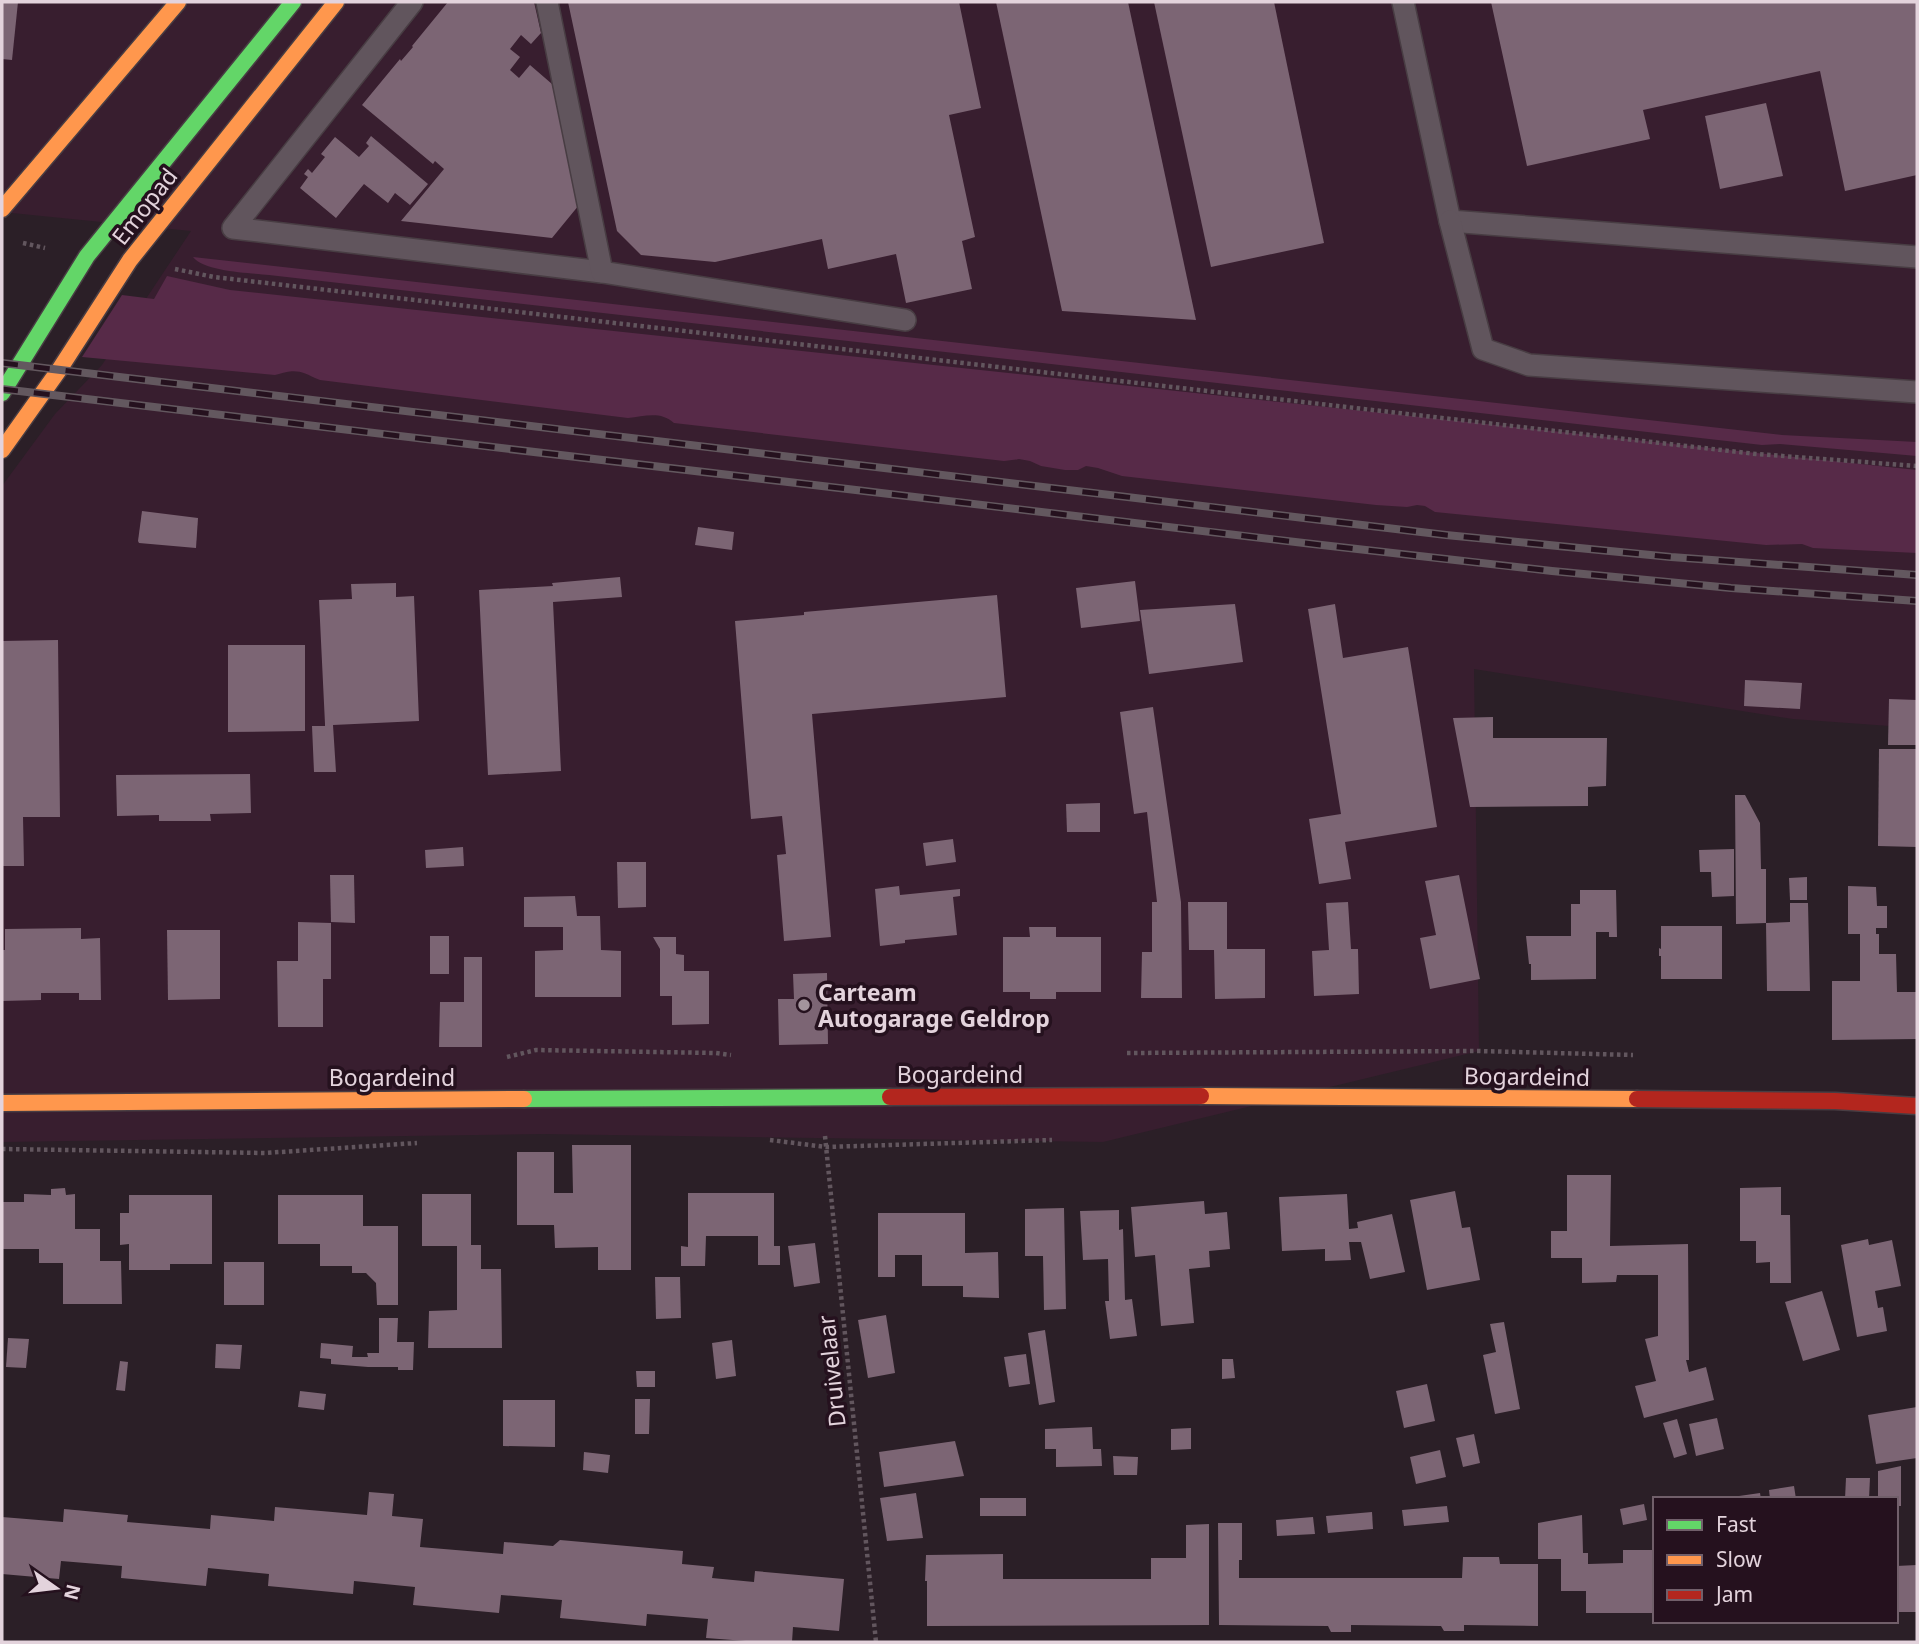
<svg xmlns="http://www.w3.org/2000/svg" width="1919" height="1644" font-family="'Noto Sans',sans-serif">
	<style>
		.built { fill: #381e2f }
		.green { fill: #572a48 }
		.building { fill: #7c6574 }
		.lines { fill: none; stroke-linecap: round; stroke-linejoin: round }
		.lane-casing { stroke: #483d43; stroke-width: 24 }
		.fast-casing { stroke: #483d43; stroke-width: 19 }
		.slow-casing { stroke: #483d43; stroke-width: 19 }
		.jam-casing { stroke: #483d43; stroke-width: 19 }
		.path { stroke: #62565e; stroke-width: 4.5; stroke-dasharray: 3.5 3.5; stroke-linecap: butt }
		.lane { stroke: #61555d; stroke-width: 21 }
		.fast { stroke: #63d668; stroke-width: 16 }
		.slow { stroke: #ff974d; stroke-width: 16 }
		.jam { stroke: #b3261e; stroke-width: 16 }
		.rail-casing { stroke: #63585f; stroke-width: 8 }
		.rail { stroke: #25111e; stroke-width: 5; stroke-dasharray: 16; stroke-linecap: butt }
		.poi-dot { fill: #a3949d; stroke: #25111e; stroke-width: 2.5 }
		.labels { text-anchor: middle; dominant-baseline: central; stroke-width: 7; stroke-linejoin: round; paint-order: stroke }
		.street-label { font-size: 23px; fill: #e3d3dc; stroke: #25111e }
		.poi-label { font-size: 23px; font-weight: bold; fill: #e3d3dc; stroke: #25111e; text-anchor: start }
	</style>
	<rect width="100%" height="100%" fill="#2b1f27"/>
	<!-- built -->
	<path class="built" d="M 2,2 L 1917,2 L 1917,728 L 1793,719 L 1474,669 L 1479,1051 L 1103,1142 L 543,1134 L 2,1142 L 2,486 L 55,414 L 102,365 L 191,231 L 2,212 Z"/>
	<!-- green -->
	<g class="green">
		<path d="M 193,257 L 1782,435 L 1917,442 L 1917,456 L 1780,444 L 1762,445 L 269,275 C 251,273 205,272 193,257 Z"/>
		<path d="M 167,276 L 230,290 L 1917,470 L 1917,553 L 1813,548 L 1802,544 L 1766,545 L 1435,512 L 1425,506 L 1417,505 L 1407,507 L 1376,505 L 1122,476 L 1098,468 L 1086,466 L 1078,470 L 1065,470 L 1041,466 L 1030,461 L 1019,459 L 1004,461 L 674,423 C 661,411 645,416 628,418 L 320,380 C 300,371 297,368 275,375 L 82,357 L 122,295 L 154,299 Z"/>
	</g>
	<!-- building -->
	<g class="building">
		<path d="M 2,2 L 18,2 L 12,60 L 2,59 Z"/>
		<path d="M 448,2 L 534,2 L 541,33 L 531,44 L 521,35 L 510,49 L 520,57 L 510,70 L 519,78 L 530,65 L 552,84 L 579,205 L 552,238 L 401,221 L 444,169 L 435,161 L 433,164 L 362,105 L 400,59 L 401,61 L 413,47 L 412,46 Z"/>
		<path d="M 568,2 L 959,2 L 981,108 L 949,115 L 975,237 L 962,241 L 972,289 L 906,303 L 896,254 L 828,269 L 822,239 L 715,262 L 641,255 L 617,231 Z"/>
		<path d="M 996,2 L 1128,2 L 1196,320 L 1062,311 Z"/>
		<path d="M 1154,2 L 1274,2 L 1324,243 L 1211,267 Z"/>
		<path d="M 1491,2 L 1917,2 L 1917,175 L 1845,191 L 1820,71 L 1643,110 L 1650,139 L 1527,166 Z"/>
		<path d="M 1766,103 L 1783,176 L 1720,189 L 1705,116 Z"/>
		<path d="M 371,136 L 428,184 L 410,205 L 395,193 L 388,203 L 364,184 L 336,218 L 300,188 L 308,177 L 304,174 L 308,169 L 312,173 L 325,157 L 321,154 L 335,137 L 359,157 L 369,146 L 366,143 Z"/>
		<path d="M 142,511 L 198,518 L 196,548 L 139,543 L 138,541 Z"/>
		<path d="M 698,527 L 734,532 L 732,550 L 695,545 Z"/>
		<path d="M 620,577 L 622,597 L 553,602 L 561,771 L 488,775 L 479,590 L 553,586 L 552,583 Z"/>
		<path d="M 1135,581 L 1140,621 L 1081,628 L 1076,588 Z"/>
		<path d="M 396,583 L 396,597 L 414,596 L 419,721 L 333,725 L 336,772 L 314,772 L 312,726 L 325,726 L 325,724 L 319,600 L 352,599 L 351,584 Z"/>
		<path d="M 997,595 L 1006,697 L 812,714 L 831,937 L 784,941 L 777,855 L 786,854 L 782,816 L 751,819 L 735,621 L 804,615 L 804,612 Z"/>
		<path d="M 1235,604 L 1243,662 L 1149,674 L 1140,610 Z"/>
		<path d="M 1335,604 L 1343,658 L 1408,647 L 1437,827 L 1345,842 L 1351,879 L 1319,884 L 1309,819 L 1341,814 L 1308,609 Z"/>
		<path d="M 58,640 L 60,817 L 23,817 L 24,866 L 2,866 L 2,641 Z"/>
		<path d="M 228,645 L 305,645 L 305,731 L 228,732 Z"/>
		<path d="M 1745,680 L 1802,683 L 1800,709 L 1744,706 Z"/>
		<path d="M 1889,699 L 1917,700 L 1917,745 L 1888,745 Z"/>
		<path d="M 1153,707 L 1181,902 L 1182,998 L 1141,998 L 1142,952 L 1152,952 L 1152,902 L 1157,902 L 1147,812 L 1134,814 L 1120,712 Z"/>
		<path d="M 1493,717 L 1493,738 L 1607,738 L 1606,786 L 1588,787 L 1588,806 L 1470,807 L 1453,718 Z"/>
		<path d="M 1879,749 L 1917,749 L 1917,847 L 1878,846 Z"/>
		<path d="M 250,774 L 251,813 L 210,814 L 211,821 L 159,821 L 159,815 L 117,816 L 116,775 Z"/>
		<path d="M 1735,795 L 1745,795 L 1760,823 L 1761,869 L 1766,869 L 1766,923 L 1790,922 L 1790,903 L 1808,903 L 1810,991 L 1767,991 L 1766,923 L 1736,924 Z"/>
		<path d="M 1100,803 L 1100,832 L 1067,832 L 1066,804 Z"/>
		<path d="M 953,839 L 956,862 L 926,866 L 923,843 Z"/>
		<path d="M 463,847 L 464,866 L 426,868 L 425,850 Z"/>
		<path d="M 1734,849 L 1734,896 L 1712,897 L 1711,872 L 1700,872 L 1699,850 Z"/>
		<path d="M 617,862 L 646,862 L 646,907 L 618,908 Z"/>
		<path d="M 330,875 L 354,875 L 355,923 L 331,922 Z"/>
		<path d="M 1459,875 L 1480,979 L 1430,989 L 1420,938 L 1436,935 L 1425,881 Z"/>
		<path d="M 1807,877 L 1807,900 L 1790,900 L 1789,878 Z"/>
		<path d="M 899,886 L 900,895 L 960,889 L 960,896 L 953,897 L 957,935 L 905,940 L 905,943 L 880,946 L 875,889 Z"/>
		<path d="M 1848,886 L 1876,887 L 1877,906 L 1887,906 L 1887,928 L 1876,928 L 1876,934 L 1879,934 L 1879,954 L 1896,954 L 1897,992 L 1917,992 L 1917,1039 L 1832,1040 L 1832,981 L 1860,981 L 1860,934 L 1848,934 Z"/>
		<path d="M 1580,890 L 1616,890 L 1617,937 L 1609,937 L 1609,932 L 1596,932 L 1596,979 L 1531,980 L 1531,964 L 1529,964 L 1526,936 L 1571,936 L 1571,904 L 1580,904 Z"/>
		<path d="M 575,896 L 577,916 L 600,916 L 601,950 L 621,951 L 621,997 L 535,997 L 535,951 L 563,950 L 563,927 L 524,927 L 524,897 Z"/>
		<path d="M 1188,902 L 1227,902 L 1227,949 L 1265,949 L 1265,998 L 1215,999 L 1214,950 L 1189,950 Z"/>
		<path d="M 1348,902 L 1351,949 L 1358,949 L 1359,994 L 1314,996 L 1312,951 L 1329,950 L 1326,903 Z"/>
		<path d="M 298,922 L 331,923 L 331,979 L 323,979 L 323,1027 L 278,1027 L 277,961 L 298,961 Z"/>
		<path d="M 1661,926 L 1722,926 L 1722,979 L 1661,979 L 1661,956 L 1659,956 L 1659,948 L 1661,949 Z"/>
		<path d="M 1029,927 L 1056,927 L 1056,937 L 1101,937 L 1101,992 L 1056,992 L 1056,999 L 1030,999 L 1030,992 L 1003,992 L 1003,937 L 1030,937 Z"/>
		<path d="M 81,928 L 81,939 L 100,938 L 101,1000 L 79,1000 L 79,993 L 41,993 L 41,1000 L 2,1001 L 2,950 L 5,950 L 5,929 Z"/>
		<path d="M 167,930 L 220,930 L 220,999 L 168,1000 Z"/>
		<rect x="430" y="936" width="19" height="38"/>
		<path d="M 653,937 L 676,937 L 676,954 L 684,955 L 684,971 L 709,971 L 709,1024 L 672,1025 L 672,996 L 660,996 L 660,949 Z"/>
		<path d="M 464,957 L 482,957 L 482,1047 L 439,1047 L 440,1002 L 464,1002 Z"/>
		<path d="M 827,973 L 828,1044 L 779,1045 L 778,999 L 794,999 L 793,974 Z"/>
		<path d="M 572,1145 L 631,1145 L 631,1270 L 598,1270 L 598,1247 L 555,1248 L 554,1225 L 517,1225 L 517,1152 L 554,1152 L 554,1193 L 573,1193 Z"/>
		<path d="M 1567,1175 L 1611,1175 L 1610,1246 L 1688,1244 L 1689,1360 L 1686,1360 L 1689,1372 L 1706,1367 L 1714,1400 L 1644,1418 L 1635,1386 L 1656,1381 L 1645,1339 L 1658,1336 L 1658,1275 L 1617,1275 L 1616,1282 L 1582,1283 L 1582,1258 L 1551,1258 L 1551,1231 L 1567,1231 Z"/>
		<path d="M 1781,1187 L 1781,1215 L 1790,1215 L 1791,1283 L 1770,1283 L 1770,1262 L 1756,1263 L 1756,1241 L 1740,1241 L 1740,1188 Z"/>
		<path d="M 65,1188 L 66,1195 L 75,1194 L 75,1229 L 100,1229 L 100,1261 L 121,1261 L 122,1304 L 63,1304 L 63,1263 L 39,1263 L 39,1249 L 2,1249 L 2,1202 L 24,1202 L 24,1194 L 51,1195 L 51,1189 Z"/>
		<path d="M 1455,1191 L 1462,1228 L 1470,1227 L 1480,1280 L 1427,1290 L 1410,1200 Z"/>
		<path d="M 688,1193 L 774,1193 L 774,1246 L 780,1246 L 780,1265 L 758,1265 L 758,1236 L 706,1236 L 705,1266 L 681,1266 L 681,1246 L 688,1247 Z"/>
		<path d="M 422,1194 L 471,1194 L 471,1245 L 481,1245 L 481,1269 L 501,1269 L 502,1348 L 428,1348 L 429,1311 L 457,1310 L 457,1246 L 422,1246 Z"/>
		<path d="M 1347,1194 L 1349,1229 L 1358,1228 L 1357,1222 L 1392,1214 L 1405,1272 L 1370,1279 L 1361,1242 L 1349,1242 L 1351,1260 L 1325,1261 L 1325,1249 L 1282,1251 L 1279,1197 Z"/>
		<path d="M 129,1195 L 212,1195 L 212,1264 L 170,1264 L 170,1270 L 129,1270 L 129,1244 L 120,1245 L 120,1213 L 129,1213 Z"/>
		<path d="M 278,1195 L 363,1195 L 363,1226 L 398,1226 L 398,1305 L 377,1305 L 376,1283 L 366,1273 L 352,1273 L 352,1266 L 320,1266 L 320,1244 L 278,1244 Z"/>
		<path d="M 1204,1201 L 1205,1214 L 1227,1212 L 1230,1249 L 1209,1251 L 1210,1267 L 1189,1269 L 1194,1323 L 1161,1326 L 1155,1255 L 1135,1257 L 1131,1207 Z"/>
		<path d="M 1064,1208 L 1066,1309 L 1044,1310 L 1043,1256 L 1025,1256 L 1025,1209 Z"/>
		<path d="M 1119,1210 L 1119,1230 L 1123,1229 L 1125,1300 L 1132,1299 L 1137,1336 L 1110,1339 L 1105,1301 L 1109,1301 L 1108,1259 L 1083,1260 L 1080,1211 Z"/>
		<path d="M 878,1213 L 965,1213 L 965,1253 L 998,1252 L 999,1298 L 963,1297 L 963,1286 L 922,1286 L 922,1255 L 895,1255 L 895,1277 L 878,1277 Z"/>
		<path d="M 1868,1239 L 1869,1245 L 1892,1240 L 1901,1286 L 1875,1291 L 1878,1308 L 1883,1307 L 1887,1331 L 1857,1337 L 1841,1245 Z"/>
		<path d="M 815,1243 L 820,1283 L 794,1287 L 788,1246 Z"/>
		<rect x="224" y="1262" width="40" height="43"/>
		<path d="M 655,1277 L 680,1277 L 681,1318 L 656,1319 Z"/>
		<path d="M 1822,1291 L 1840,1350 L 1803,1361 L 1785,1302 Z"/>
		<path d="M 886,1315 L 895,1373 L 868,1378 L 858,1320 Z"/>
		<path d="M 379,1318 L 398,1318 L 397,1342 L 414,1342 L 413,1370 L 398,1370 L 398,1367 L 368,1367 L 331,1364 L 331,1359 L 320,1358 L 321,1343 L 353,1346 L 352,1357 L 368,1357 L 367,1353 L 379,1353 Z"/>
		<path d="M 1504,1322 L 1520,1409 L 1495,1414 L 1483,1355 L 1496,1352 L 1490,1324 Z"/>
		<path d="M 1045,1330 L 1055,1402 L 1039,1405 L 1028,1333 Z"/>
		<path d="M 8,1338 L 29,1339 L 26,1368 L 6,1367 Z"/>
		<path d="M 732,1340 L 736,1376 L 716,1379 L 712,1343 Z"/>
		<path d="M 216,1344 L 242,1345 L 240,1369 L 215,1368 Z"/>
		<path d="M 1026,1354 L 1030,1384 L 1009,1387 L 1004,1357 Z"/>
		<path d="M 1222,1359 L 1233,1359 L 1235,1378 L 1222,1379 Z"/>
		<path d="M 120,1361 L 128,1362 L 125,1391 L 116,1390 Z"/>
		<path d="M 636,1371 L 655,1371 L 655,1387 L 637,1387 Z"/>
		<path d="M 1427,1384 L 1435,1421 L 1404,1428 L 1396,1391 Z"/>
		<path d="M 300,1391 L 326,1394 L 324,1410 L 298,1407 Z"/>
		<path d="M 635,1399 L 650,1399 L 649,1434 L 635,1434 Z"/>
		<path d="M 503,1400 L 555,1400 L 555,1447 L 503,1446 Z"/>
		<path d="M 1917,1407 L 1917,1458 L 1876,1464 L 1868,1415 Z"/>
		<path d="M 1717,1418 L 1724,1449 L 1696,1456 L 1689,1424 Z"/>
		<path d="M 1677,1419 L 1687,1454 L 1674,1458 L 1663,1423 Z"/>
		<path d="M 1092,1427 L 1093,1449 L 1101,1449 L 1102,1466 L 1056,1467 L 1056,1449 L 1045,1449 L 1045,1429 Z"/>
		<path d="M 1191,1428 L 1191,1449 L 1171,1450 L 1171,1429 Z"/>
		<path d="M 1474,1434 L 1480,1463 L 1463,1467 L 1456,1438 Z"/>
		<path d="M 955,1441 L 964,1476 L 884,1487 L 879,1452 Z"/>
		<path d="M 1440,1450 L 1446,1477 L 1416,1484 L 1410,1457 Z"/>
		<path d="M 584,1452 L 610,1455 L 608,1473 L 583,1470 Z"/>
		<path d="M 1113,1456 L 1138,1457 L 1137,1475 L 1114,1475 Z"/>
		<path d="M 1901,1466 L 1901,1506 L 1896,1506 L 1896,1499 L 1878,1499 L 1878,1471 Z"/>
		<path d="M 1846,1478 L 1870,1478 L 1869,1499 L 1845,1499 Z"/>
		<path d="M 1794,1486 L 1796,1499 L 1770,1499 L 1769,1490 Z"/>
		<path d="M 369,1492 L 394,1494 L 392,1516 L 423,1519 L 420,1547 L 503,1554 L 504,1542 L 553,1546 L 560,1540 L 683,1551 L 682,1564 L 714,1567 L 712,1578 L 754,1582 L 755,1571 L 844,1579 L 839,1631 L 793,1627 L 792,1642 L 759,1642 L 706,1638 L 708,1619 L 647,1614 L 646,1626 L 560,1618 L 562,1600 L 501,1595 L 499,1613 L 413,1605 L 415,1587 L 354,1581 L 353,1594 L 268,1586 L 269,1574 L 208,1568 L 206,1586 L 121,1578 L 122,1566 L 61,1561 L 59,1579 L 2,1574 L 2,1517 L 63,1522 L 64,1509 L 128,1515 L 127,1522 L 210,1529 L 211,1515 L 274,1521 L 275,1507 L 367,1515 Z"/>
		<path d="M 916,1493 L 923,1538 L 887,1541 L 880,1498 Z"/>
		<path d="M 1760,1493 L 1761,1499 L 1732,1499 L 1732,1497 Z"/>
		<rect x="980" y="1498" width="46" height="18"/>
		<path d="M 1644,1504 L 1647,1520 L 1623,1525 L 1620,1509 Z"/>
		<path d="M 1447,1506 L 1449,1522 L 1404,1526 L 1402,1510 Z"/>
		<path d="M 1372,1512 L 1373,1529 L 1328,1533 L 1326,1516 Z"/>
		<path d="M 1582,1515 L 1583,1553 L 1588,1553 L 1588,1564 L 1623,1563 L 1623,1550 L 1655,1550 L 1655,1613 L 1586,1613 L 1586,1591 L 1561,1591 L 1561,1559 L 1538,1559 L 1538,1523 Z"/>
		<path d="M 1313,1517 L 1315,1534 L 1277,1536 L 1276,1520 Z"/>
		<path d="M 1218,1523 L 1242,1523 L 1242,1560 L 1239,1560 L 1239,1578 L 1462,1578 L 1463,1557 L 1499,1557 L 1500,1564 L 1538,1564 L 1538,1626 L 1464,1625 L 1464,1631 L 1444,1631 L 1441,1626 L 1351,1625 L 1351,1632 L 1331,1632 L 1328,1626 L 1219,1625 Z"/>
		<path d="M 1209,1524 L 1209,1625 L 927,1626 L 927,1581 L 925,1581 L 926,1555 L 1003,1554 L 1003,1579 L 1151,1579 L 1151,1558 L 1186,1558 L 1186,1525 Z"/>
		<path d="M 1917,1565 L 1917,1612 L 1896,1612 L 1896,1566 Z"/>
	</g>
	<g class="lines">
		<!-- lane casing -->
		<g class="lane-casing">
			<g id="lane">
				<path d="M 412,2 L 233,228 L 602,272"/>
				<path d="M 547,2 L 602,272 L 905,320"/>
				<path d="M 1403,2 L 1450,221 L 1917,257"/>
				<path d="M 1450,221 L 1483,349 L 1529,365 L 1917,392"/>
			</g>
		</g>
		<!-- fast casing -->
		<g class="fast-casing">
			<g id="fast">
				<path d="M 2,393 L 87,256 L 293,2"/>
				<path d="M 524,1099 L 890,1097"/>
			</g>
		</g>
		<!-- slow casing -->
		<g class="slow-casing">
			<g id="slow">
				<path d="M 2,209 L 178,2"/>
				<path d="M 2,450 L 59,370 L 130,260 L 336,2"/>
				<path d="M 1201,1096 L 1637,1099"/>
				<path d="M 2,1103 L 524,1099"/>
			</g>
		</g>
		<!-- jam casing -->
		<g class="jam-casing">
			<g id="jam">
				<path d="M 890,1097 L 1201,1096"/>
				<path d="M 1637,1099 L 1835,1101 L 1917,1106"/>
			</g>
		</g>
		<!-- path -->
		<g class="path">
			<path d="M 23,243 L 45,248"/>
			<path d="M 175,269 L 214,277 L 1756,454 L 1917,466"/>
			<path d="M 1127,1053 L 1479,1051 L 1633,1055"/>
			<path d="M 507,1057 L 536,1050 L 716,1053 L 731,1055"/>
			<path d="M 825,1136 L 876,1642"/>
			<path d="M 770,1140 L 826,1147 L 1052,1140"/>
			<path d="M 2,1149 L 265,1153 L 417,1143"/>
		</g>
		<!-- lane -->
		<use href="#lane" class="lane"/>
		<!-- fast -->
		<use href="#fast" class="fast"/>
		<!-- slow -->
		<use href="#slow" class="slow"/>
		<!-- jam -->
		<use href="#jam" class="jam"/>
		<!-- rail casing -->
		<g class="rail-casing">
			<g id="rail">
				<path d="M 2,363 L 1446,535 L 1671,557 L 1917,575"/>
				<path d="M 2,389 L 1304,543 L 1552,571 L 1731,588 L 1917,601"/>
			</g>
		</g>
		<!-- rail -->
		<use href="#rail" class="rail"/>
	</g>
	<!-- markers -->
	<circle class="poi-dot" cx="804" cy="1005" r="7"/>
	<g class="labels">
		<!-- street labels -->
		<g class="street-label">
			<text transform="translate(144 206) rotate(-52)">Emopad</text>
			<text x="960" y="1074">Bogardeind</text>
			<text transform="translate(1527 1076) rotate(1)">Bogardeind</text>
			<text x="392" y="1077">Bogardeind</text>
			<text transform="translate(831 1371) rotate(-96)">Druivelaar</text>
		</g>
		<!-- poi labels -->
		<g class="poi-label">
			<text x="818" y="992">Carteam<tspan x="818" dy="26">Autogarage Geldrop</tspan></text>
		</g>
	</g>
	<!-- border -->
	<rect width="1919" height="1644" fill="none" stroke="#e3d3dc" stroke-width="7"/>
	<!-- legend -->
	<rect x="1653" y="1497" width="245" height="126" fill="#25111e" stroke="#715f6a" stroke-width="2"/>
	<rect x="1667" y="1520" width="35" height="10" fill="#63d668" stroke="#715f6a" stroke-width="2"/>
	<text x="1716" y="1532" font-size="21" fill="#e3d3dc">Fast</text>
	<rect x="1667" y="1555" width="35" height="10" fill="#ff974d" stroke="#715f6a" stroke-width="2"/>
	<text x="1716" y="1567" font-size="21" fill="#e3d3dc">Slow</text>
	<rect x="1667" y="1590" width="35" height="10" fill="#b3261e" stroke="#715f6a" stroke-width="2"/>
	<text x="1716" y="1602" font-size="21" fill="#e3d3dc">Jam</text>
	<!-- north arrow -->
	<g transform="translate(56 1588) rotate(104)" stroke="#25111e" stroke-width="5" paint-order="stroke">
	<path d="M0-5L12 26L0 18L-12 26Z" fill="#e3d3dc"/>
	<text y="-10" font-size="19" font-weight="bold" text-anchor="middle" fill="#e3d3dc">N</text>
	</g>
</svg>
